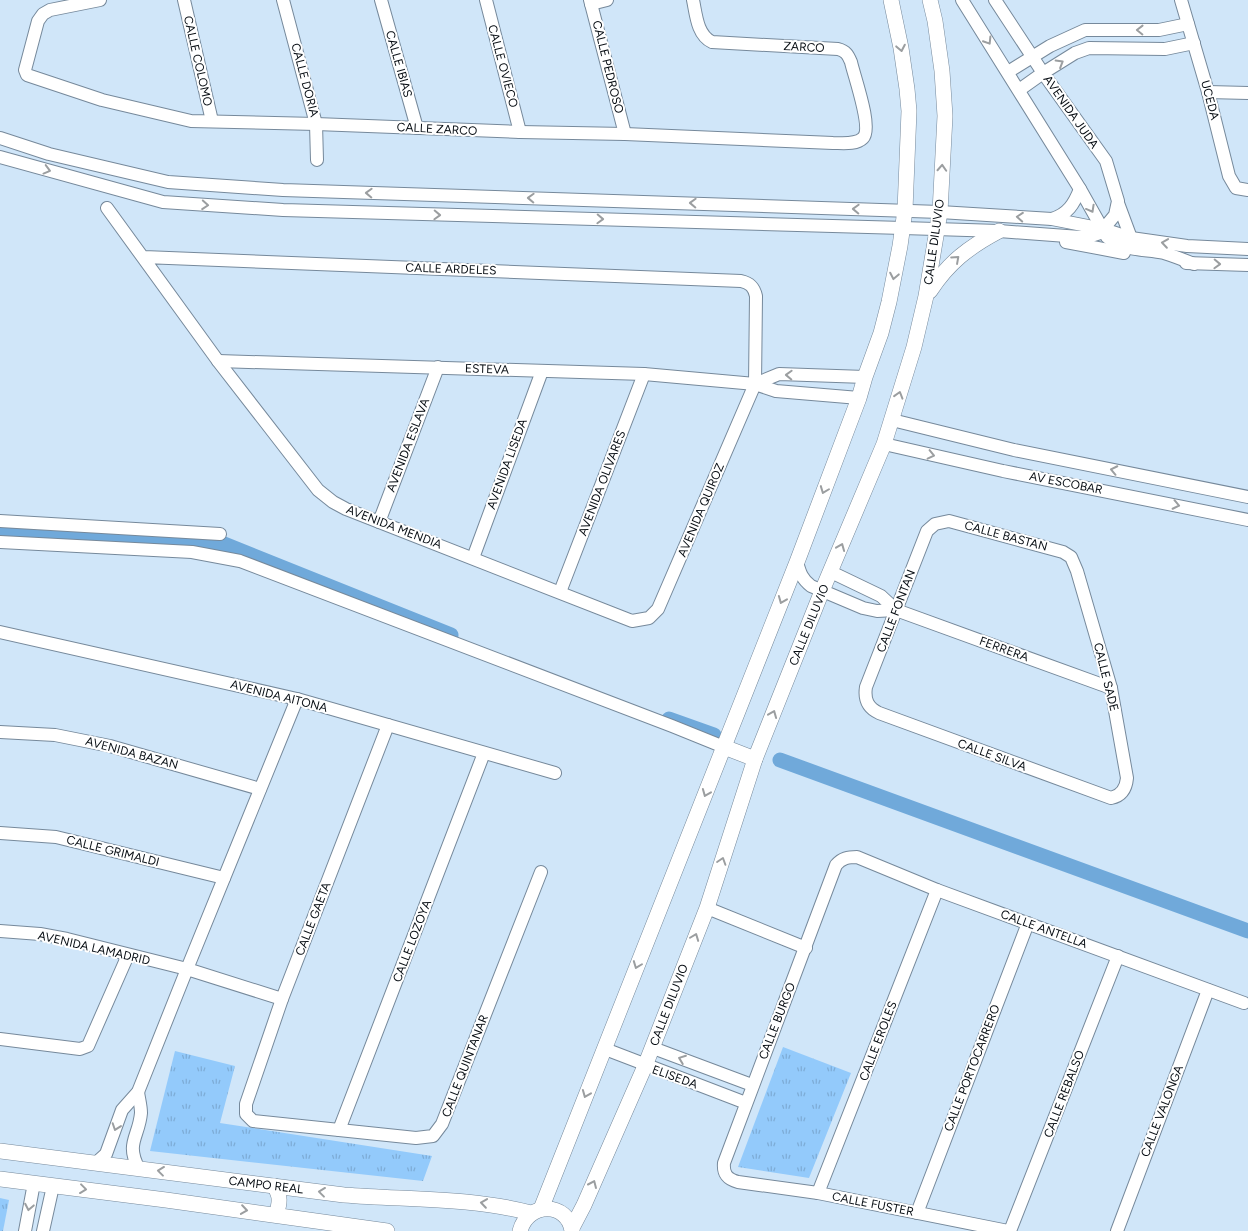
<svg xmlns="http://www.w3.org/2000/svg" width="1248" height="1231" font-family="Figtree,sans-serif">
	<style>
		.grass { fill: url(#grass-tufts) }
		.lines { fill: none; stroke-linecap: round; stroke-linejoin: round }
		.canal { stroke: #70a9da; stroke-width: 15 }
		.minor-casing { stroke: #76899b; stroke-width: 14 }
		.tertiary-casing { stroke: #76899b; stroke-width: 16 }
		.minor { stroke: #fff; stroke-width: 12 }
		.tertiary { stroke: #fff; stroke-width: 15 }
		.oneway { stroke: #9b9ea0 }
		.labels { text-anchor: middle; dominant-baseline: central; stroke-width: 4; stroke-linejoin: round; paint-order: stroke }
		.street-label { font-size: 12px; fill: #060c12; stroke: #fff }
	</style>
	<defs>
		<pattern id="grass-tufts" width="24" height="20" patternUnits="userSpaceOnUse" patternTransform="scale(1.25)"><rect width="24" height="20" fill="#93cafb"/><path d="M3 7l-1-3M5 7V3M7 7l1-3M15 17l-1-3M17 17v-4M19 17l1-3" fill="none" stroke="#7dacd6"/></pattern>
	</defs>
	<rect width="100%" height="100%" fill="#d0e6f9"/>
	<!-- grass -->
	<g class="grass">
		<path d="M 783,1047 L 851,1073 L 809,1178 L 738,1167 Z"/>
		<path d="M 175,1051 L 235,1066 L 220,1123 L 432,1156 L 423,1181 L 150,1151 Z"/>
		<path d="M 0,1198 L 9,1200 L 3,1231 L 0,1231 Z"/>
	</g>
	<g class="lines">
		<!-- canal -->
		<g class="canal">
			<path d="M 0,535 L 187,541 L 224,544 L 451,635"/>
			<path d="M 669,719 L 714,735"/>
			<path d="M 780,760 L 1248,931"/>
		</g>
		<!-- minor casing -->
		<g class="minor-casing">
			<g id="minor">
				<path d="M 100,0 L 50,10 L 43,14 L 38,21 L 25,70 L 27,75 L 102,100 L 191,121 L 316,124 L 520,132 L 625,134 L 833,143 C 842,143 856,145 863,138 C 873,128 854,76 851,62 C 848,55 846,51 838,49 L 712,42 C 697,35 696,14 693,0"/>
				<path d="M 184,0 L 212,121"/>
				<path d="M 283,0 L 316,124 L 317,160"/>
				<path d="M 381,0 L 417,128"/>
				<path d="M 486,0 L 520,132"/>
				<path d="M 590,0 L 625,134"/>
				<path d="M 962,0 L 1080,189 L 1107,237 C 1121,251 1145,249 1164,253 C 1174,256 1184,260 1194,264"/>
				<path d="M 1181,0 L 1208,92 L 1229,176 L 1236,188 L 1248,190"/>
				<path d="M 591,4 L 607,0"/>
				<path d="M 1008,72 L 1050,46 L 1085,30 L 1159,30 L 1188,24"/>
				<path d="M 1019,90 L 1043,73 L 1075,53 L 1089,48 L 1165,49 L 1194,43"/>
				<path d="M 1208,92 L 1248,93"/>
				<path d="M 0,138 L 49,154 L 168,182 L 283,190 L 940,212 L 1052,219 L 1103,229 L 1131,238 L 1187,246 L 1248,249"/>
				<path d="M 0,157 L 163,202 L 283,210 L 903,228 L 999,231 L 1080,237 L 1091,236 L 1100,233 L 1115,215 L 1118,201 L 1106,161 L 1043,73 L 995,0"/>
				<path d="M 1118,203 L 1131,238"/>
				<path d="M 107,208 L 218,361 L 318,490 L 333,502 L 346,509 L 632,621 L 649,618 L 658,609 L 755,384 L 756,296 C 754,287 750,283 741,281 L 144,257"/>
				<path d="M 1052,219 C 1068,214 1074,204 1080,189"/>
				<path d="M 1066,242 L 1124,253"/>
				<path d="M 1186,263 L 1248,265"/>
				<path d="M 218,361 L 644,374 L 755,384 L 776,391 L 859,398"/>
				<path d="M 755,384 L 779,374 L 865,377"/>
				<path d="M 892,420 L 1014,450 L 1248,497"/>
				<path d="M 884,444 L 1003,471 L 1248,520"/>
				<path d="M 0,521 L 220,534"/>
				<path d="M 949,521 L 1063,552 L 1071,557 L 1077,571 L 1111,688 L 1127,778 C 1126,789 1121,796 1111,798 L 879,713 C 868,708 864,700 866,687 L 927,531 L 935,524 Z"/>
				<path d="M 379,522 L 438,367"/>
				<path d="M 0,542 L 192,552 L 240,561 L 672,726 L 724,747"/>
				<path d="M 473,558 L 542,371"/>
				<path d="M 797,562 C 800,573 802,579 811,586 L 863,608 L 877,611 L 896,610 L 1111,688"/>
				<path d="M 831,572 L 881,596 L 896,610"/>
				<path d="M 560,592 L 644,374"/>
				<path d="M 0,632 L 297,699 L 555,773"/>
				<path d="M 388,725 L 282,999 L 246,1104 L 246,1114 L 253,1121 L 416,1138 L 433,1136 L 442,1124 L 541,872"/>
				<path d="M 0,732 L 55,735 L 110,746 L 260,789"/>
				<path d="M 0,833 L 56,837 L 224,878"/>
				<path d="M 707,908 L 806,948"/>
				<path d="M 0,931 L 40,934 L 67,939 L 187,969 L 282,999"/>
				<path d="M 0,1039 L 80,1049 L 88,1046 L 128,955"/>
				<path d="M 653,1048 L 752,1085"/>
				<path d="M 605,1049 L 746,1103"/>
				<path d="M 138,1092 C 139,1099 141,1106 141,1113 C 139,1137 125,1143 139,1169"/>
				<path d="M 339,1130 L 484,753"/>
				<path d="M 96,1163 L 106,1154 L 122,1110 L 138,1092 L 187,969 L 297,699"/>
				<path d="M 818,1193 L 937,890"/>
				<path d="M 917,1213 L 1028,923"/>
				<path d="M 25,1231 L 34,1183"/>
				<path d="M 43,1231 L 53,1186"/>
				<path d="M 1008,1231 L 818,1193 L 738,1182 C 727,1179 723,1174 724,1163 L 836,865 C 842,858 848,857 857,857 L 937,890 L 1244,1003"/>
				<path d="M 1010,1231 L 1118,956"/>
				<path d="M 1117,1231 L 1208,990"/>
			</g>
		</g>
		<!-- tertiary casing -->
		<g class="tertiary-casing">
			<g id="tertiary">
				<path d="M 930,291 C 949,262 969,247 999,231"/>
				<path d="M 724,747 L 755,759"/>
				<path d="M 0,1151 L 344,1195 C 407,1200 470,1197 531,1213"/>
				<path d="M 0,1179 L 166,1200 L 387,1231"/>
				<path d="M 274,1186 C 281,1196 280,1203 276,1215"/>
				<path d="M 541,1209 L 797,562 L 859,398 L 865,377 L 881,333 L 889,302 L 900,246 L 905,210 L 909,111 L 907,89 L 901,48 L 891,0"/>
				<path d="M 572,1228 L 584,1205 L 645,1066 L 707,908 L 755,759 L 822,591 L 884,444 L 914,347 L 926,296 L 940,212 L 945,116 L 942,71 L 935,21 L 930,0"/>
				<path d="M 520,1231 C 528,1201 568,1202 572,1231"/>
			</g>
		</g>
		<!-- minor -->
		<use href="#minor" class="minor"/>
		<!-- tertiary -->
		<use href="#tertiary" class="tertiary"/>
	</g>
	<!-- one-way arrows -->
	<defs><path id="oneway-chevron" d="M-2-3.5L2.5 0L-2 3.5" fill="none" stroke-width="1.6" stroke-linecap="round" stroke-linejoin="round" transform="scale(1.25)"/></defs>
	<g class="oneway">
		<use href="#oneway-chevron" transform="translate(1140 30) rotate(-179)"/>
		<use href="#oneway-chevron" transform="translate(988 41) rotate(58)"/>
		<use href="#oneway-chevron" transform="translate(901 48) rotate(79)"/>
		<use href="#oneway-chevron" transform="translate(1060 63) rotate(-31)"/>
		<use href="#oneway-chevron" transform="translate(942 168) rotate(-87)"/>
		<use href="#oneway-chevron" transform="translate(47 170) rotate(15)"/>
		<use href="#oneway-chevron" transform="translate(369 193) rotate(-178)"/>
		<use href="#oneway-chevron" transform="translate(531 198) rotate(-178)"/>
		<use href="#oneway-chevron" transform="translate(693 203) rotate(-178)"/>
		<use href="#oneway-chevron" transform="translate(205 205) rotate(4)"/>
		<use href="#oneway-chevron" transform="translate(856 209) rotate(-178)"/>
		<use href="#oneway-chevron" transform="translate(1091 209) rotate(61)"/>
		<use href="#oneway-chevron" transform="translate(437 215) rotate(2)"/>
		<use href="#oneway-chevron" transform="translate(1020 217) rotate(-176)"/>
		<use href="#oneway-chevron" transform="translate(600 219) rotate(2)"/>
		<use href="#oneway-chevron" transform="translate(1165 243) rotate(-172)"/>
		<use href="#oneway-chevron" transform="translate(956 259) rotate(-42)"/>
		<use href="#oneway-chevron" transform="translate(1217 264) rotate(2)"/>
		<use href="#oneway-chevron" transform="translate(894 276) rotate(101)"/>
		<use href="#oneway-chevron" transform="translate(789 375) rotate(-178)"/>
		<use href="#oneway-chevron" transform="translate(899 395) rotate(-73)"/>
		<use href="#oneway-chevron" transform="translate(931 455) rotate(13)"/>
		<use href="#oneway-chevron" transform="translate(1114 470) rotate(-168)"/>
		<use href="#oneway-chevron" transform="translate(824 490) rotate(111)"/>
		<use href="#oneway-chevron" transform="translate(1176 505) rotate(12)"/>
		<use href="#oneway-chevron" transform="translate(841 547) rotate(-68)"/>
		<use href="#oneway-chevron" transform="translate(782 600) rotate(112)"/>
		<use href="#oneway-chevron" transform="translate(773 714) rotate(-68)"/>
		<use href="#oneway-chevron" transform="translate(706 793) rotate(112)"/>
		<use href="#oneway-chevron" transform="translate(722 861) rotate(-72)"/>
		<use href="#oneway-chevron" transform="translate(695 937) rotate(-69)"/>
		<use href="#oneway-chevron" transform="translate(637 965) rotate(111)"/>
		<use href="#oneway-chevron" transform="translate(682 1059) rotate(-159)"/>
		<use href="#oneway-chevron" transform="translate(586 1094) rotate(112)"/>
		<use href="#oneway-chevron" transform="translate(116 1127) rotate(109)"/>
		<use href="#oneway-chevron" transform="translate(161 1171) rotate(-173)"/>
		<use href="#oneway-chevron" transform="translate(593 1184) rotate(-66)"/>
		<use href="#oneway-chevron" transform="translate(83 1189) rotate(7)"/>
		<use href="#oneway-chevron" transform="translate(322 1192) rotate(-173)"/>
		<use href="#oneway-chevron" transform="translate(484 1203) rotate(-172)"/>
		<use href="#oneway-chevron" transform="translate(29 1207) rotate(101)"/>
		<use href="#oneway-chevron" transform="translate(244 1210) rotate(8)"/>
	</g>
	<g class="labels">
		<!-- street labels -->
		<g class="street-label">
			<text transform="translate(804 47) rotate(3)">ZARCO</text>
			<text transform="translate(198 61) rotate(77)">CALLE COLOMO</text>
			<text transform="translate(399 64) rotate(74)">CALLE IBIAS</text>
			<text transform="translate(503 66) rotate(75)">CALLE OVIECO</text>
			<text transform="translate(608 67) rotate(76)">CALLE PEDROSO</text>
			<text transform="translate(305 80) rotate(75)">CALLE DORIA</text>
			<text transform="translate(1210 100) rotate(75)">UCEDA</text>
			<text transform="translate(1071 112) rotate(55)">AVENIDA JUDA</text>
			<text transform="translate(437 129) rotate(3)">CALLE ZARCO</text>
			<text transform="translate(934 242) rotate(-82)">CALLE DILUVIO</text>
			<text transform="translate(451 269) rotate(2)">CALLE ARDELES</text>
			<text transform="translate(487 369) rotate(2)">ESTEVA</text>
			<text transform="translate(408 445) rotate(-69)">AVENIDA ESLAVA</text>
			<text transform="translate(507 464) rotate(-70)">AVENIDA LISEDA</text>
			<text transform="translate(602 483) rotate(-69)">AVENIDA OLIVARES</text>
			<text transform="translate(1066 483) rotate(11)">AV ESCOBAR</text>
			<text transform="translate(701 510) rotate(-67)">AVENIDA QUIROZ</text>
			<text transform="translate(394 527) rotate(21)">AVENIDA MENDIA</text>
			<text transform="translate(1006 536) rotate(15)">CALLE BASTAN</text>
			<text transform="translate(896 611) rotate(-69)">CALLE FONTAN</text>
			<text transform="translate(809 625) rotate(-68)">CALLE DILUVIO</text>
			<text transform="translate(1004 649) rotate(20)">FERRERA</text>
			<text transform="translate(1106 677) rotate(76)">CALLE SADE</text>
			<text transform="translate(279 696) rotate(14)">AVENIDA AITONA</text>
			<text transform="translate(132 753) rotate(15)">AVENIDA BAZAN</text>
			<text transform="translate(992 755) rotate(20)">CALLE SILVA</text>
			<text transform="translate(113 851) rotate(14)">CALLE GRIMALDI</text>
			<text transform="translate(313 919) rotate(-69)">CALLE GAETA</text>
			<text transform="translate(1044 929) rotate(20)">CALLE ANTELLA</text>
			<text transform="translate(412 941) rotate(-69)">CALLE LOZOYA</text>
			<text transform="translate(94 948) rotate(13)">AVENIDA LAMADRID</text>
			<text transform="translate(669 1005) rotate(-69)">CALLE DILUVIO</text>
			<text transform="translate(777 1021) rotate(-69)">CALLE BURGO</text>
			<text transform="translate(878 1041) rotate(-69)">CALLE EROLES</text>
			<text transform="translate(465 1066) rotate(-69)">CALLE QUINTANAR</text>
			<text transform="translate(972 1068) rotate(-69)">CALLE PORTOCARRERO</text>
			<text transform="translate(675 1077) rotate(20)">ELISEDA</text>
			<text transform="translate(1064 1094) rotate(-69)">CALLE REBALSO</text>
			<text transform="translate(1162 1111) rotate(-69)">CALLE VALONGA</text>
			<text transform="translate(266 1185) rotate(7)">CAMPO REAL</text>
			<text transform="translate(873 1204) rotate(11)">CALLE FUSTER</text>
		</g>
	</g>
</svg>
